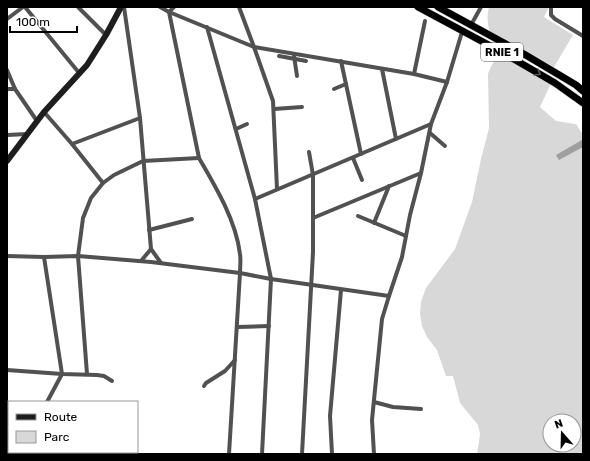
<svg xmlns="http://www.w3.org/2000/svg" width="590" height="461" font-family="Rubik,sans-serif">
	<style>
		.green { fill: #d8d8d8; fill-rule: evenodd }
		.water { fill: #9f9f9f }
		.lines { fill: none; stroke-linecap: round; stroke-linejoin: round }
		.trunk-casing { stroke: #dbdbdb; stroke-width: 8 }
		.minor { stroke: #515151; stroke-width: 4 }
		.secondary { stroke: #1e1e1e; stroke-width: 6 }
		.trunk { stroke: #000; stroke-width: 7 }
		.oneway { stroke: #595959 }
		.labels { text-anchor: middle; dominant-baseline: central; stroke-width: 3.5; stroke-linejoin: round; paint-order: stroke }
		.shield { fill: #fff; stroke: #4c4c4c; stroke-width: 1 }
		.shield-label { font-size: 11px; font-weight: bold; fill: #000 }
	</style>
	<rect width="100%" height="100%" fill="#fff"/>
	<!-- green -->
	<g class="green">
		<path d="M 489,7 L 549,7 L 544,17 L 573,35 L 554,67 L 490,32 C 487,24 487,15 489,7 Z"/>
		<path d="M 503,52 L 553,79 L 540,107 L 556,121 L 576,124 L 583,135 L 583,454 L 477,454 L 480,434 L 478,425 L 460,403 L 453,376 L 446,376 L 437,350 L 427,337 L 422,326 L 420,314 L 421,302 L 426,288 L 455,249 L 472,202 L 481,159 L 489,128 L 488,74 C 491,64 496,58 503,52 ZM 550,421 L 574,421 L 574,445 L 550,445 Z"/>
	</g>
	<!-- water -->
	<path class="water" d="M 582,140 L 583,147 L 559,160 L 556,155 Z"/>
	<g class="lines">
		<!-- trunk casing -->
		<g class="trunk-casing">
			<g id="trunk">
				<path d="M 418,7 L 498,50 L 555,83 L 583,103"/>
				<path d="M 438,7 L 524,54 L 576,85 L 583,91"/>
			</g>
		</g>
		<!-- minor -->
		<g class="minor">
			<path d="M 25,7 L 80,74"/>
			<path d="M 78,7 L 106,35"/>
			<path d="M 124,7 L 140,118 L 151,249 L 161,263"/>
			<path d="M 160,7 L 169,12 L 254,47 L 414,74 L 447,82"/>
			<path d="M 174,7 L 169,12 L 199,158 C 216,187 236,221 240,254 C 241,260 240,267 240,273 L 229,454"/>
			<path d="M 239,7 L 254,47 L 273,101 L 277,189"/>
			<path d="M 551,7 L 551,15 L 555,19 L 583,36"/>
			<path d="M 7,19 L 23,7"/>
			<path d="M 471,25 L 481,7"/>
			<path d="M 207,27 L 255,199 L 271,279 L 262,454"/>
			<path d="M 279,56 L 306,61"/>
			<path d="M 294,56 L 297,76"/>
			<path d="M 341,61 L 361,154"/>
			<path d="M 382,69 L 396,139"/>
			<path d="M 7,70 L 15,89 L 37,121"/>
			<path d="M 414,74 L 425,21"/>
			<path d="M 7,89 L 15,89"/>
			<path d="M 334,89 L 346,84"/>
			<path d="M 274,109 L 302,107"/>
			<path d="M 44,112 L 72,144 L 103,183"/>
			<path d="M 236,129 L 247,124"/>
			<path d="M 430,133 L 445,146"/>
			<path d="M 7,135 L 27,134"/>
			<path d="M 72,144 L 140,118"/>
			<path d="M 353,158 L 362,180"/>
			<path d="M 255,199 L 431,124"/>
			<path d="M 358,216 L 406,236"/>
			<path d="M 313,218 L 421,173"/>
			<path d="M 374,223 L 389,186"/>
			<path d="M 149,230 L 192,219"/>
			<path d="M 7,256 L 44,257 L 78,256 L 151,262 L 240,273 L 271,279 L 389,296"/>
			<path d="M 44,257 L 62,374 L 47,402"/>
			<path d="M 141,261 L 151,249"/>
			<path d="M 237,327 L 269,326"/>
			<path d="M 7,370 L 62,374 L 97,375 L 104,376 L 112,381"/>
			<path d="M 87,374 L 78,256 L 83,218 L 91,198 L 103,183 L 114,175 L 143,161 L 199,158"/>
			<path d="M 204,386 L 206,383 L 225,371 L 235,360"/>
			<path d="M 374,402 L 393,407 L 421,409"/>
			<path d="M 7,450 L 9,448"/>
			<path d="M 302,454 L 313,252 L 313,175 L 309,152"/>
			<path d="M 332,454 L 330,416 L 341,290"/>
			<path d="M 374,454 L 372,420 L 382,319 L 389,296 L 402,257 L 410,215 L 421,173 L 431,124 L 447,82 L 462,32"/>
		</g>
		<!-- secondary -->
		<path class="secondary" d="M 7,161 L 44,112 L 87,65 L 106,35 L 121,7"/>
		<!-- trunk -->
		<use href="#trunk" class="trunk"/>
	</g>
	<!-- one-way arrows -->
	<defs><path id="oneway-chevron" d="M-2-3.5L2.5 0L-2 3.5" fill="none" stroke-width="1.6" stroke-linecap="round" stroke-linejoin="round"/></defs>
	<use class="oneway" href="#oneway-chevron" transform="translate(538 73) rotate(30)"/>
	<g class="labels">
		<!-- shield labels -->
		<rect class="shield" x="481" y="43" width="42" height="18" rx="3"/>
		<g class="shield-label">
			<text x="502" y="52">RNIE 1</text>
		</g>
	</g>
	<!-- border -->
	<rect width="590" height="461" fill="none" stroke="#000000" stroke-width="16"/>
	<!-- legend -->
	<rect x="8" y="401" width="130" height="52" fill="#ffffff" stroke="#999999"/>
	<rect x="16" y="414" width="20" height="6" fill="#1e1e1e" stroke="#999999"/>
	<text x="44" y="421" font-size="12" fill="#000000">Route</text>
	<rect x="16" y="431" width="20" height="12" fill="#d8d8d8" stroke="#999999"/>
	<text x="44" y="441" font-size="12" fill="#000000">Parc</text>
	<!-- north arrow -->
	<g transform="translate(562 433) rotate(340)"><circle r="19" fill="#ffffff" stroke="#999999"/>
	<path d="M0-3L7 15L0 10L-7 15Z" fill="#000000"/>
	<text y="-6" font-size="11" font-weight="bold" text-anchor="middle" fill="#000000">N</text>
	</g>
	<!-- scale -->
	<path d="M10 26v6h67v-6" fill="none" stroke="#000000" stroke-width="2"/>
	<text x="16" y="26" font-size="12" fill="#000000" stroke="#ffffff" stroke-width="3" paint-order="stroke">100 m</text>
</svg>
